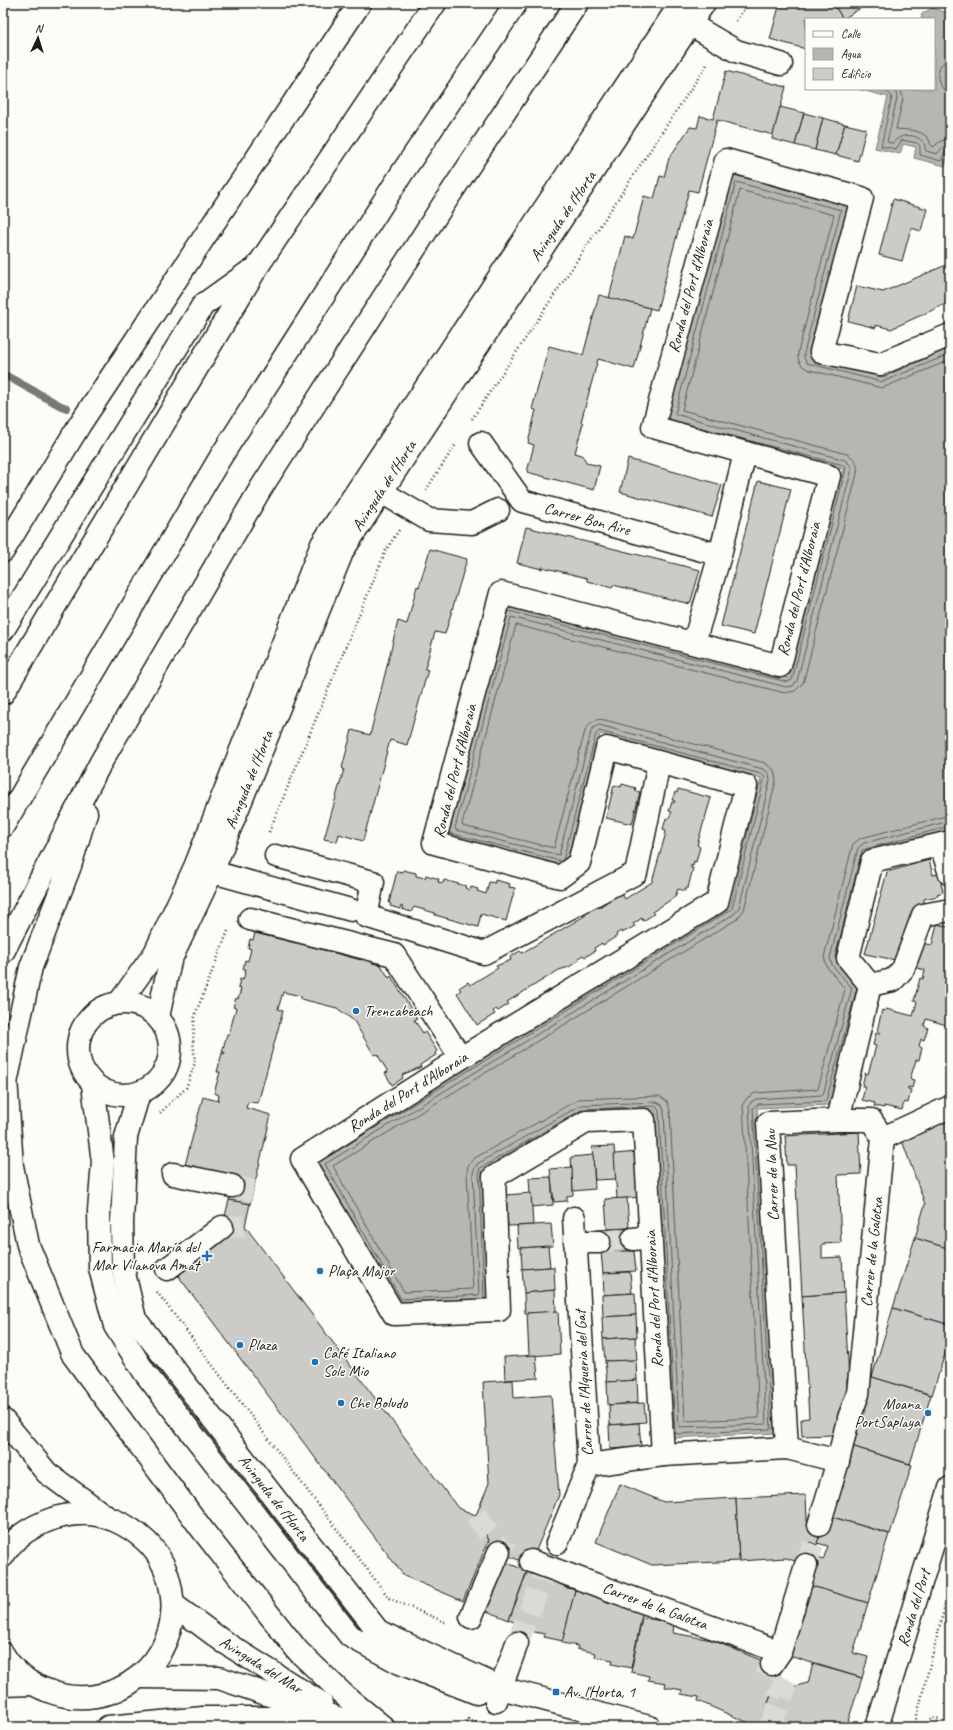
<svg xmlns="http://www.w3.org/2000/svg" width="953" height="1730" font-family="Caveat,sans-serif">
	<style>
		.water { fill: #b7b6b2; stroke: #797876 }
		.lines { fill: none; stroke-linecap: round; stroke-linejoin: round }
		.shore { stroke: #5a5a58; stroke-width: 1 }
		.stream { stroke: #797876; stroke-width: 8 }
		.building { fill: #cccbc8; stroke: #1c1c1c }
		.minor-tunnel { stroke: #dbdad6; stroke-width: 22; stroke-dasharray: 22 11; stroke-linecap: butt }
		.minor-casing { stroke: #1c1c1c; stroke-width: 25 }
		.major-casing { stroke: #1c1c1c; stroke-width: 25 }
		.highway-casing { stroke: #1c1c1c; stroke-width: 25 }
		.path { stroke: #1c1c1c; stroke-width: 2.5; stroke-dasharray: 1 3; stroke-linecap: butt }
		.minor { stroke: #fdfcf7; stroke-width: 22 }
		.major { stroke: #fdfcf7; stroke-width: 22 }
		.highway { stroke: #fdfcf7; stroke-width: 22 }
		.poi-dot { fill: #1f6fb2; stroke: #fdfcf7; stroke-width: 1.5 }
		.labels { text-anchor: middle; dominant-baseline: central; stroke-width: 3; stroke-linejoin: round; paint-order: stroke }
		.street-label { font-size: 16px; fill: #1c1c1c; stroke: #fdfcf7 }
		.poi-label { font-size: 16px; fill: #1c1c1c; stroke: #fdfcf7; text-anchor: start }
	</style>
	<rect width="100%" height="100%" fill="#fdfcf7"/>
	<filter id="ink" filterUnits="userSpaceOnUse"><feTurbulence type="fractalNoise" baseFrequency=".025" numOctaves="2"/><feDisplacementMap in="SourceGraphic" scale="8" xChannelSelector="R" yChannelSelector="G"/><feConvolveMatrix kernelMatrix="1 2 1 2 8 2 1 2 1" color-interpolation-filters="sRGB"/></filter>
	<g filter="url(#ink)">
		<!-- water -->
		<g class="water">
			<path d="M 932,8 L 945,12 L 950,16 L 950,66 L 948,66 L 947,80 L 950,82 L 950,147 L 945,166 L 914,158 L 916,147 L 903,144 L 900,154 L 875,148 L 888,97 L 858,89 L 934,89 L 934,19 L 921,19 L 922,14 Z"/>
			<path d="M 730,170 L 853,203 L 812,356 L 881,373 L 950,344 L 950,830 L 865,852 L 839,959 L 862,984 L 829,1105 L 757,1108 L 776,1433 L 671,1438 L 655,1110 L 585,1113 L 482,1171 L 489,1304 L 396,1309 L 312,1162 L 730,906 L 761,778 L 600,734 L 565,867 L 443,836 L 504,606 L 789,678 L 843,469 L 663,422 Z"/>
		</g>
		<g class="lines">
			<!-- shore -->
			<g class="shore">
				<path d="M 950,60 C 937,61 935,79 942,88 L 950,90"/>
				<path d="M 874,89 L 889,93 L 892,97 L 881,146 L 896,149 L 902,140 L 917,143 L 920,146 L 920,155 L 941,161 L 945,152 L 950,150"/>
				<path d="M 892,89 L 896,93 L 897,98 L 887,142 L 893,143 C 900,133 916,133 924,143 L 926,151 L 937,154 L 943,147 L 950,145"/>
				<path d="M 901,89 L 903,99 L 896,129 C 906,130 919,129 927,137 C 930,140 930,145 933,147 L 941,141 L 950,139"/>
				<path d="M 734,175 L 796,192"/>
				<path d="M 950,354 L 882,382 L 807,363 L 804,358 L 804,353 L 841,210 L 736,182 L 675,414 L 845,460 L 851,466 L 851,472 L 797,681 L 793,686 L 786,687 L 511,617 L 455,828 L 456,830 L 559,855 L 591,732 L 593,728 L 599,725 L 763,769 L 769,773 L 770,780 L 739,908 L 734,914 L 325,1164 L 401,1299 L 479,1295 L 473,1172 L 477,1164 L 581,1105 L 657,1102 L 662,1105 L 664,1111 L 679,1427 L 766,1424 L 749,1106 L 751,1102 L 756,1099 L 823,1095 L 852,988 L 832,965 L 830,958 L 858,848 L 864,843 L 950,821"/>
				<path d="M 950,360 L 882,388 L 810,370 C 801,367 797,361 798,352 L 834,215 L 740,190 L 682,410 L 847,454 C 855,458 859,465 857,474 L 803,683 L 795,691 L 785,693 L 516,625 L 462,824 L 463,826 L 554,848 L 585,731 C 589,722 596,718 605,720 L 765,763 L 774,770 L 776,780 L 744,910 L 737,919 L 333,1166 L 404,1292 L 473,1289 L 467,1172 L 468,1166 L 473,1159 L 579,1099 L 659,1096 L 667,1101 L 670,1110 L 685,1421 L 759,1418 L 743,1104 L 747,1098 L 755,1093 L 818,1089 L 845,989 L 827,967 L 824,957 L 853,844 L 861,838 L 950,815"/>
				<path d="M 869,374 L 883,377 L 950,348"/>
				<path d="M 509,611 L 787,682 L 792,680 L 846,468 L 843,465 L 679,422"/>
				<path d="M 449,833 L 561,861"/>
				<path d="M 837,963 L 835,957 L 862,850 L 950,826"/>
				<path d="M 334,1153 L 732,909 L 765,776 L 761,774 L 599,731 L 596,734 L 563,860"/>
				<path d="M 484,1299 L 479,1169 L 583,1109 L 656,1106 L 659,1111 L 675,1432 L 677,1434 L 771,1429 L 753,1108 L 758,1104 L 826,1101 L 857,988"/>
			</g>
			<!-- stream -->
			<path class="stream" d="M 3,374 L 61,406 L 67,408"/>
		</g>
		<!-- building -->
		<g class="building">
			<path d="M 780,3 L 833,3 L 843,19 L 806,19 L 806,49 L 770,39 Z"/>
			<path d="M 833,3 L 869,3 L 843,19 Z"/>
			<path d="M 726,71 L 786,87 L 773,135 L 717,120 L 698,192 L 689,190 L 657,310 L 609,298 L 625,236 L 633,239 L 644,196 L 654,199 L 660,176 L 664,177 L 669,158 L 690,127 L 697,128 L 700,116 L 713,119 Z"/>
			<path d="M 780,107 L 804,113 L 795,145 L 772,139 Z"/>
			<path d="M 804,113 L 823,118 L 815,150 L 795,145 Z"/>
			<path d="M 823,118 L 845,124 L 836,155 L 815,150 Z"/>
			<path d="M 845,124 L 866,129 L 858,161 L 836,155 Z"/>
			<path d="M 893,199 L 927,209 L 921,231 L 911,228 L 902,261 L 879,255 Z"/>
			<path d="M 950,250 L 950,302 L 891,329 L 876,325 L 876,328 L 848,321 L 857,286 L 883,292 L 946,265 Z"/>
			<path d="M 599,295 L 650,308 L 634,369 L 598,359 L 581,422 L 583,423 L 575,453 L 582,455 L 587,463 L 600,466 L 594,490 L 527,472 L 534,445 L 528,443 L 536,410 L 532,409 L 549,346 L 583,355 Z"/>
			<path d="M 628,459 L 722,485 L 712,517 L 620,492 Z"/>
			<path d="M 758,481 L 791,489 L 754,634 L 721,626 Z"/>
			<path d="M 526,527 L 700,570 L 690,604 L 613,585 L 612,588 L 587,581 L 587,578 L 542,567 L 542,569 L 517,563 Z"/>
			<path d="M 430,549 L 467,559 L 445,634 L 435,632 L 425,669 L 428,670 L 407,745 L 390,740 L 363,841 L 339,834 L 337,842 L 324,839 L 344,769 L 342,768 L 352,730 L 370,735 L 398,621 L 407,624 L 417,586 L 419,587 Z"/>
			<path d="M 622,784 L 636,788 L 635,791 L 640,792 L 632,824 L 606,818 L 614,785 L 621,787 Z"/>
			<path d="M 678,789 L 711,798 L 697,845 L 700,847 L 696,862 L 694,861 L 693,866 L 691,865 L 691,868 L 693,868 L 688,888 L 685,888 L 685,891 L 678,889 L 675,897 L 652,912 L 654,914 L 643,921 L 642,918 L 633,924 L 635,926 L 622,933 L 621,931 L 616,934 L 617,936 L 603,945 L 602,943 L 594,948 L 595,951 L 585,957 L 583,955 L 578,958 L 579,960 L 569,967 L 559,970 L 507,1002 L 509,1004 L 498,1011 L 496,1009 L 493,1011 L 495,1014 L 477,1025 L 457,993 L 461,990 L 459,988 L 468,982 L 470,985 L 498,968 L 496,966 L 511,960 L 510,957 L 520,951 L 522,953 L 586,915 L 584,913 L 596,905 L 598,908 L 621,892 L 625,899 L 652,882 L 665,836 L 666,830 L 663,829 L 666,818 L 668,819 L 672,812 L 669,811 L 672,802 L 674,803 L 675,801 L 672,800 L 675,792 L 677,793 Z"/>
			<path d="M 929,860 L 933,875 L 939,874 L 943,892 L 937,894 L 938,896 L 924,899 L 924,902 L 916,911 L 901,961 L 865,954 L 887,872 Z"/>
			<path d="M 403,870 L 416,873 L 416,876 L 425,878 L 426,875 L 439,879 L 438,882 L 443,883 L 444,880 L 466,886 L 465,888 L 470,890 L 471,887 L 478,889 L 477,891 L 486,894 L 489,882 L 495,883 L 495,880 L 510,884 L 509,887 L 515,888 L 506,921 L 481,914 L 478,927 L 435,915 L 435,913 L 414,907 L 411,912 L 402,909 L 403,907 L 401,906 L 400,909 L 390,906 L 391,904 L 389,903 L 397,871 L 403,872 Z"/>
			<path d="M 937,924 L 948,927 L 950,924 L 950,1026 L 926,1019 L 924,1026 L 928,1028 L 924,1040 L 921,1039 L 919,1046 L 922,1048 L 919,1060 L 916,1060 L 910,1079 L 914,1080 L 912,1088 L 908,1087 L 908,1089 L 911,1090 L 908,1103 L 904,1102 L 902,1110 L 884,1106 L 884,1108 L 874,1106 L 875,1103 L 862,1100 L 865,1086 L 862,1086 L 865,1073 L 868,1074 L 876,1046 L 873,1045 L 876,1033 L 879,1034 L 880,1032 L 877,1031 L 882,1010 L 885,1011 L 886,1009 L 913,1016 L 917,1002 L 914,1001 L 920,978 L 923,979 L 925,970 L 909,966 L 916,942 L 932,945 Z"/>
			<path d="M 255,933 L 296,943 L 297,939 L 306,941 L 305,945 L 361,960 L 362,957 L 373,960 L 372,963 L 381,965 L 389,978 L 391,976 L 417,1019 L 414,1020 L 423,1033 L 425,1032 L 437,1051 L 435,1053 L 436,1055 L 420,1065 L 421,1067 L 402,1075 L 403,1078 L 392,1085 L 385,1073 L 388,1072 L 377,1054 L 374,1055 L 354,1021 L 337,1008 L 301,999 L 301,996 L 283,992 L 278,1009 L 283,1011 L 258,1103 L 248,1102 L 246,1108 L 271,1115 L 250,1204 L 229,1200 L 234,1178 L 185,1165 L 203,1097 L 218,1101 L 219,1095 L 214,1093 L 220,1072 L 217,1072 L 222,1053 L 224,1054 L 225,1052 L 222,1052 L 227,1034 L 229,1034 L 236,1008 L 233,1007 L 236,998 L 238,999 L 241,989 L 238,988 L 240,979 L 243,980 L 246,969 L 243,969 L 245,960 L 248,961 L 251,949 L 248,948 L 250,939 L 253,940 Z"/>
			<path d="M 950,1117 L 950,1249 L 915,1238 L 925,1204 L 900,1135 Z"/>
			<path d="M 859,1132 L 861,1174 L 838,1175 L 841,1243 L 822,1244 L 822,1258 L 842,1257 L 844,1293 L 802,1296 L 795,1165 L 787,1165 L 785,1136 Z"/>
			<path d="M 614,1146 L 616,1179 L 595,1180 L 592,1147 Z"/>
			<path d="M 638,1152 L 641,1197 L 617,1199 L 614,1154 Z"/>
			<path d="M 593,1155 L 595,1189 L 573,1191 L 571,1157 Z"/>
			<path d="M 572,1167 L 573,1195 L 567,1196 L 567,1201 L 554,1202 L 550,1169 Z"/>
			<path d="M 551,1177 L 553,1205 L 531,1207 L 529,1178 Z"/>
			<path d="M 531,1193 L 533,1225 L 508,1226 L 506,1195 Z"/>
			<path d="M 627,1198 L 629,1228 L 607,1229 L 605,1199 Z"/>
			<path d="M 229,1200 L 250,1204 L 245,1226 L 458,1508 L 476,1515 L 489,1540 L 463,1601 L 404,1576 L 173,1269 L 221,1232 Z"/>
			<path d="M 551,1224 L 553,1246 L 518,1248 L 517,1226 Z"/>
			<path d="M 632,1228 L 633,1251 L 600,1252 L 598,1230 Z"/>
			<path d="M 915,1238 L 950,1249 L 950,1325 L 893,1308 Z"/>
			<path d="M 548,1246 L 550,1267 L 522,1269 L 521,1248 Z"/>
			<path d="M 617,1251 L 634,1251 L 636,1271 L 603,1273 L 601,1252 Z"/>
			<path d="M 550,1267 L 554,1267 L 555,1290 L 524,1293 L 522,1269 Z"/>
			<path d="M 630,1272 L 632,1293 L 604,1295 L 603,1273 Z"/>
			<path d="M 555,1290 L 556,1312 L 525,1313 L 524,1293 Z"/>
			<path d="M 635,1293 L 636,1315 L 603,1317 L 602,1295 Z"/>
			<path d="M 844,1293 L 849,1379 L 847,1379 L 847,1390 L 839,1415 L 846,1428 L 836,1425 L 832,1435 L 802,1436 L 801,1419 L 809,1418 L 802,1296 Z"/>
			<path d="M 893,1308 L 950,1325 L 950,1338 L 932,1395 L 872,1377 Z"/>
			<path d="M 558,1311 L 560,1354 L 529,1356 L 527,1313 Z"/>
			<path d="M 636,1315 L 637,1337 L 603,1339 L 602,1317 Z"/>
			<path d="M 635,1337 L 637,1360 L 605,1361 L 603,1339 Z"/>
			<path d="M 536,1355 L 538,1378 L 505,1380 L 504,1357 Z"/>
			<path d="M 636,1360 L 637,1380 L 607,1382 L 605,1361 Z"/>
			<path d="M 872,1377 L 931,1395 L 910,1464 L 851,1446 L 849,1418 L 858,1421 Z"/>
			<path d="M 513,1380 L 514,1398 L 551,1395 L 559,1495 L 530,1565 L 486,1546 L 489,1540 L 476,1515 L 489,1483 L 483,1382 Z"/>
			<path d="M 637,1380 L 638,1403 L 608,1405 L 607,1382 Z"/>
			<path d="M 644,1403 L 646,1422 L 610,1425 L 609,1405 Z"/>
			<path d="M 639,1423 L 641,1447 L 610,1449 L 609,1425 Z"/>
			<path d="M 851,1446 L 912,1465 L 890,1534 L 829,1516 Z"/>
			<path d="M 620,1484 L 664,1502 L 736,1498 L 739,1561 L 652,1565 L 596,1542 Z"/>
			<path d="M 806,1495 L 807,1521 L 822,1526 L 817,1545 L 810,1542 L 806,1554 L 813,1556 L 810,1566 L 786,1558 L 739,1561 L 736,1498 Z"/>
			<path d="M 829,1516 L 889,1534 L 868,1603 L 808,1585 L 813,1556 L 823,1560 L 828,1546 L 817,1543 Z"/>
			<path d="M 505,1562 L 527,1571 L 509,1620 L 484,1610 Z"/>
			<path d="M 531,1562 L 565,1578 L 564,1587 L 575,1590 L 563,1641 L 544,1637 L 545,1634 L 528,1631 L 528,1628 L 509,1620 Z"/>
			<path d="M 808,1585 L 868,1603 L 853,1653 L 868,1657 L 862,1678 L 786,1655 Z"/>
			<path d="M 575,1590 L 604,1594 L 602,1601 L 643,1610 L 631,1668 L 612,1664 L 613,1660 L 595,1657 L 596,1653 L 577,1649 L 578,1646 L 562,1643 Z"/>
			<path d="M 642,1617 L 674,1624 L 673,1633 L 712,1640 L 782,1669 L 758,1727 L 698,1701 L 699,1697 L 681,1694 L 682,1690 L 665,1687 L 666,1683 L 648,1680 L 649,1676 L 631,1672 Z"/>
			<path d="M 813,1664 L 862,1678 L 846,1727 L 769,1727 L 760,1723 L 777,1681 L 792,1687 L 808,1683 Z"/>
		</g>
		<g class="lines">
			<!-- minor-tunnel -->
			<g class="minor-tunnel">
				<path d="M 232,1186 L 255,1191"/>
				<path d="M 222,1227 L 245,1226"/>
				<path d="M 599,1242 L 633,1239"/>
				<path d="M 476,1515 L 500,1550 L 531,1561"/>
				<path d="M 806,1565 L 819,1525"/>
				<path d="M 517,1643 L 557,1543"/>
				<path d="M 769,1727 L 785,1690 L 765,1680 L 771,1665"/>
			</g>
			<!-- minor casing -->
			<g class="minor-casing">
				<g id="minor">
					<path d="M 678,17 L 736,51 L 781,64"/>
					<path d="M 481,443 L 522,501 L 720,555"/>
					<path d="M 368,484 L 429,520 L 472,523 L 498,510"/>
					<path d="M 3,551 L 80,424 L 360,3"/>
					<path d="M 694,642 L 720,555 L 745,453"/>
					<path d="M 941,845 L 950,874"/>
					<path d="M 276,856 L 373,882 L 366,916 L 484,953 L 636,873 L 659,763"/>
					<path d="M 198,868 L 351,910"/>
					<path d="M 250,919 L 394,955 L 461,1058"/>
					<path d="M 870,985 L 893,980 L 903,969 L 923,915 L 950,910"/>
					<circle cx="124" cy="1049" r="46"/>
					<path d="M 119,1003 L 155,953 L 195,867 L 322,544 L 681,3"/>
					<path d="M 158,1017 L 170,961 L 212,872 L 343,550 L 704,3"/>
					<path d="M 93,1085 L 103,1162 L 99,1211 L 100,1268 L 115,1326 L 145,1373 L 350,1636 L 400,1663 L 477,1693"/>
					<path d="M 139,1093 L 126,1137 L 122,1223 L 123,1269 L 135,1319 L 378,1631 L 501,1688 L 649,1727"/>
					<path d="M 838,1120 L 871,1120 L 883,1138 L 858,1394 L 849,1418"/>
					<path d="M 883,1138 L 950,1107"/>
					<path d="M 173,1174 L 232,1186"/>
					<path d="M 633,1239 L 651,1237"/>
					<path d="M 575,1242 L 599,1242"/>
					<path d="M 167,1269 L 222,1227"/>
					<path d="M 787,1448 L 768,1123 L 838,1120 L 870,985 L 848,958 L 872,861 L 950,842"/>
					<path d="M 838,1461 L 787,1448 L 663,1455 L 644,1120 L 586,1122 L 494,1177 L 499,1310 L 394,1314 L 302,1159 L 461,1058 L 717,902 L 746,786 L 607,748 L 579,863 L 560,877 L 434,843 L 501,593 L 780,666 L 829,476 L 653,427 L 726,160 L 862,198 L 821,352 L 880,364 L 950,335"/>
					<path d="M 589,1465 L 663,1455"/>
					<path d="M 819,1525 L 838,1461 L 846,1428"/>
					<path d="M 557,1543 L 589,1465 L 574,1218"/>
					<path d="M 531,1561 L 780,1652"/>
					<path d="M 471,1617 L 499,1552"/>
					<path d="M 772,1664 L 780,1652 L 806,1565"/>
					<path d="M 496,1701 L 517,1643"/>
					<path d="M 877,1727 L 950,1488"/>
				</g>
			</g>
			<!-- major casing -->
			<g class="major-casing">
				<g id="major">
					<path d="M 3,1556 C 16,1531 52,1515 79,1514 C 104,1512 129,1525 147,1542 C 160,1555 168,1572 171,1590 C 184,1661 112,1718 46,1690 C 28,1683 13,1671 3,1654"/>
					<path d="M 174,1605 L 224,1642 L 321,1703"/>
					<path d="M 139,1677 L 219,1678 L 364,1727"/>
					<path d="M 3,1685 L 32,1684"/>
					<path d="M 108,1727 L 203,1718 L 284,1718 L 315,1727"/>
				</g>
			</g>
			<!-- highway casing -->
			<g class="highway-casing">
				<g id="highway">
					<path d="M 3,630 L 203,305 L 249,272"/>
					<path d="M 3,693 L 257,267 L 435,3"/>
					<path d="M 3,826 L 220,458 L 402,173 L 516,3"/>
					<path d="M 3,952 L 101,762 L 261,488 L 441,208 L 577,3"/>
					<path d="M 6,1078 L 12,1166 L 28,1245 L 73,1355 L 204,1532 L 298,1651 L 344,1695 L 383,1727"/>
					<path d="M 4,1092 L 31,967 L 70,866 L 86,813"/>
					<path d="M 3,1420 L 47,1473 L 108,1518"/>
				</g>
			</g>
			<!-- path -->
			<g class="path">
				<path d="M 736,21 L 748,3"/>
				<path d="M 472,419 L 708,63"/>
				<path d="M 426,490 L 456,444"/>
				<path d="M 269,832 L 386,550 L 399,530"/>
				<path d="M 160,1113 L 186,1088 L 195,1063 L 193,1039 L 195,1015 L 228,931"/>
				<path d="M 157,1292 L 389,1598 L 447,1623"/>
				<path d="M 468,1719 L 486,1727"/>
				<path d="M 674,1722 L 685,1727"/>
				<path d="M 465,1727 L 469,1716"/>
				<path d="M 914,1727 L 950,1586"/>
				<path d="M 929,1727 L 932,1717 L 939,1719 L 937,1727"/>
			</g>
			<!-- minor -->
			<use href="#minor" class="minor"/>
			<!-- major -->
			<use href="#major" class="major"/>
			<!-- highway -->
			<use href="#highway" class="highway"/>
		</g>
	</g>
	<!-- markers -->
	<g class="poi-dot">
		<circle cx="356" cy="1011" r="4"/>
		<path d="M205 1250h4v4h4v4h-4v4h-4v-4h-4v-4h4z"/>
		<circle cx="320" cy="1271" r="4"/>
		<circle cx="240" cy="1345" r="4"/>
		<circle cx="315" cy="1362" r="4"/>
		<circle cx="341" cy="1403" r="4"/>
		<circle cx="928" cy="1413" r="4"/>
		<rect x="552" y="1688" width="8" height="8" rx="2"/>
	</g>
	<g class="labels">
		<!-- street labels -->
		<g class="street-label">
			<text transform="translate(563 216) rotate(-56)">Avinguda de l'Horta</text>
			<text transform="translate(691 286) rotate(-75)">Ronda del Port d'Alboraia</text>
			<text transform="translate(384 486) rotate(-57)">Avinguda de l'Horta</text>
			<text transform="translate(587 519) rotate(15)">Carrer Bon Aire</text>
			<text transform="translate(799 589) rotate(-76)">Ronda del Port d'Alboraia</text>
			<text transform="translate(455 771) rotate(-76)">Ronda del Port d'Alboraia</text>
			<text transform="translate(249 780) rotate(-68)">Avinguda de l'Horta</text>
			<text transform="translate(408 1092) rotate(-32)">Ronda del Port d'Alboraia</text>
			<text transform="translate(772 1175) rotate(-92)">Carrer de la Nau</text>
			<text transform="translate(872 1252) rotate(-84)">Carrer de la Galotxa</text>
			<text transform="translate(654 1299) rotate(-93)">Ronda del Port d'Alboraia</text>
			<text transform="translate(584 1383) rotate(-93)">Carrer de l'Alqueria del Gat</text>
			<text transform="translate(274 1498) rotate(52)">Avinguda de l'Horta</text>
			<text transform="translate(655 1606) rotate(20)">Carrer de la Galotxa</text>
			<text transform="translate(914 1608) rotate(-73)">Ronda del Port</text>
			<text transform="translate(261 1665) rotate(32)">Avinguda del Mar</text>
		</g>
		<!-- poi labels -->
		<g class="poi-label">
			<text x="364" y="1011">Trencabeach</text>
			<text x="199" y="1247" text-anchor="end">Farmacia María del<tspan x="199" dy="18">Mar Vilanova Amat</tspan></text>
			<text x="328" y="1271">Plaça Major</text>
			<text x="248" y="1345">Plaza</text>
			<text x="323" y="1353">Café Italiano<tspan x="323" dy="18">Sole Mio</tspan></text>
			<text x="349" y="1403">Che Boludo</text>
			<text x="920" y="1404" text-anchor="end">Moana<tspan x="920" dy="18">PortSaplaya</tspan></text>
			<text x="564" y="1692">Av. l'Horta, 1</text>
		</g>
	</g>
	<!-- margin -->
	<rect width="953" height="1730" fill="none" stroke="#fdfcf7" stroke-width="16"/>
	<rect x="8" y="8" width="937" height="1714" fill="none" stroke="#1c1c1c" stroke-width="1.5" filter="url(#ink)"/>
	<!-- legend -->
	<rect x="805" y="18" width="130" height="72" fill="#fdfcf7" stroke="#a3a29f"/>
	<rect x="813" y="31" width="20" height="6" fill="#fdfcf7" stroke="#a3a29f"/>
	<text x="841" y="38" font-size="12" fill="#1c1c1c">Calle</text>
	<rect x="813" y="48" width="20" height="12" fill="#b7b6b2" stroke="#a3a29f"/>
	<text x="841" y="58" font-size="12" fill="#1c1c1c">Agua</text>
	<rect x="813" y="68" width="20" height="12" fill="#cccbc8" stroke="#a3a29f"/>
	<text x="841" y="78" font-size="12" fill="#1c1c1c">Edificio</text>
	<!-- north arrow -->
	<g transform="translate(38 38) rotate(4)" stroke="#fdfcf7" stroke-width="3" paint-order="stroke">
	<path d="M0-3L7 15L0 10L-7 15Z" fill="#1c1c1c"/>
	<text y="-6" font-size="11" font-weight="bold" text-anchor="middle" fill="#1c1c1c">N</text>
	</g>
</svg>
